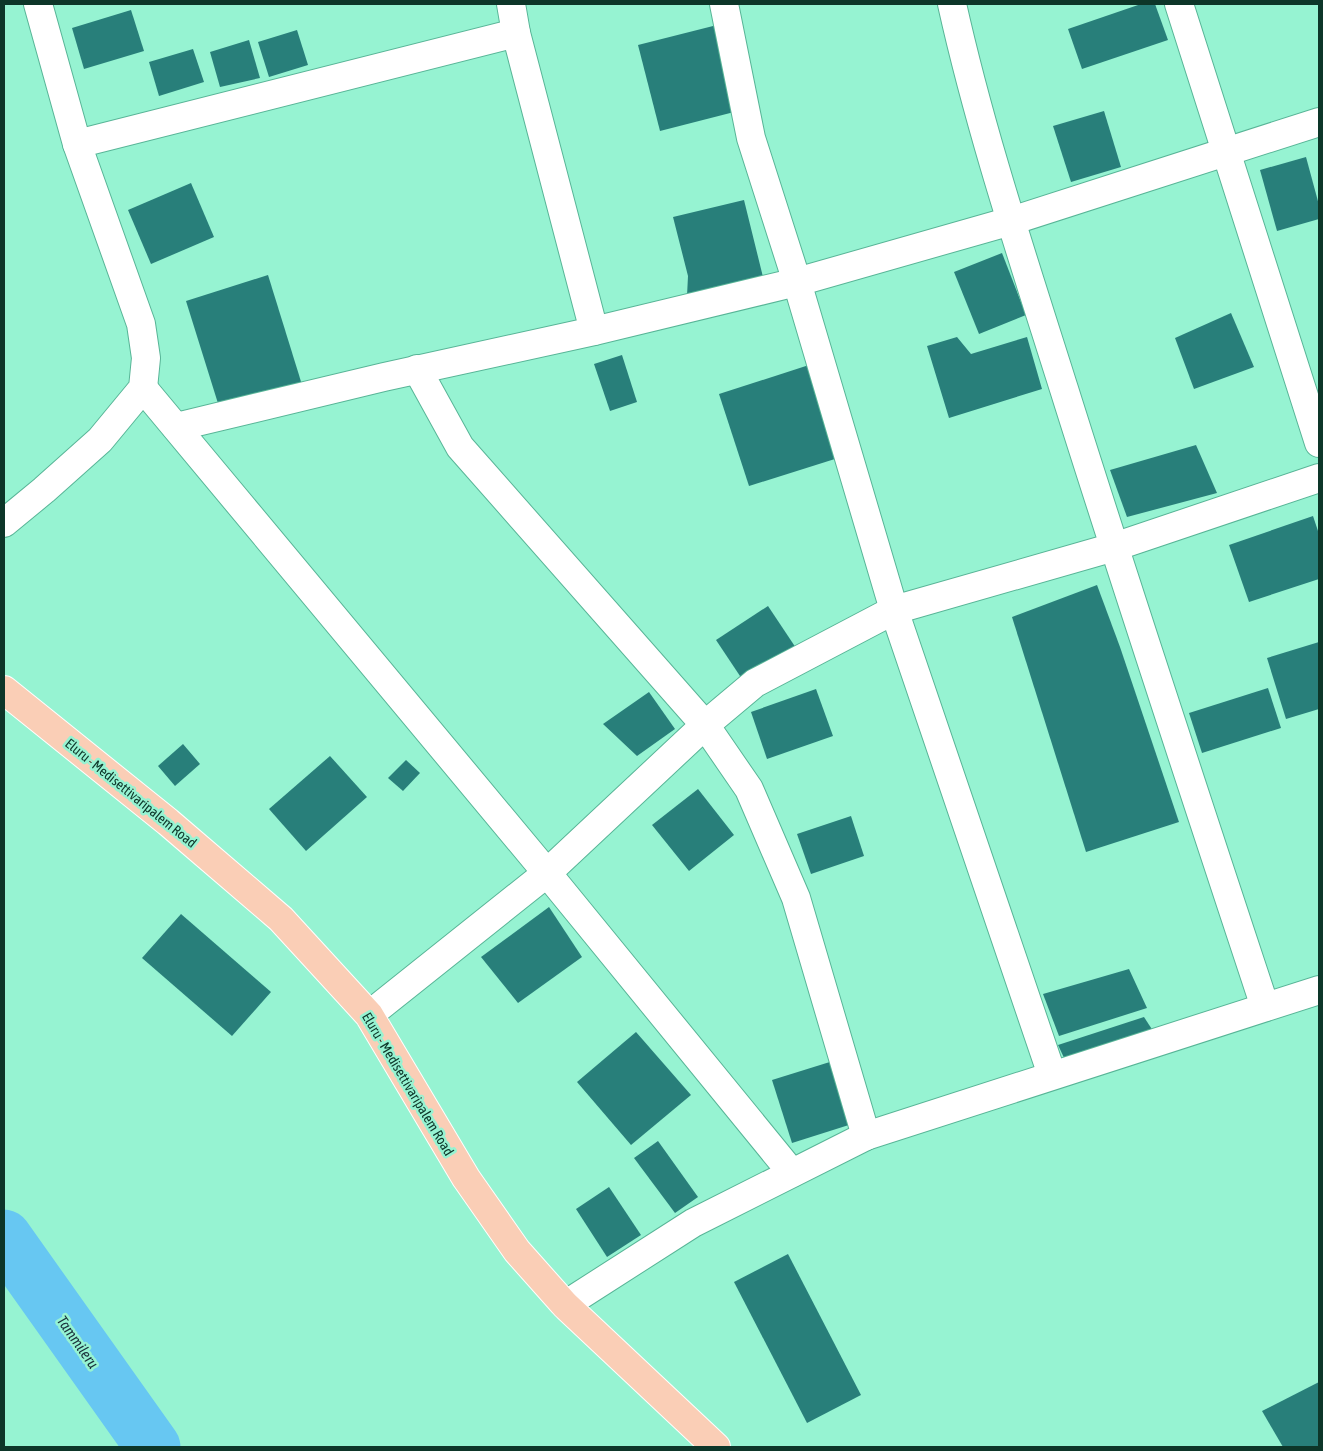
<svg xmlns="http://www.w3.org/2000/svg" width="1323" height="1451" font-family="'Asap Condensed',sans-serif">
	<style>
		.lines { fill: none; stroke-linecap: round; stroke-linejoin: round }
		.river { stroke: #67c7f2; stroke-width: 55 }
		.building { fill: #287f7a }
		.street-casing { stroke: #58b597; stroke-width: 30 }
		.primary-casing { stroke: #fff; stroke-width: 30 }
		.street { stroke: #fff; stroke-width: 28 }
		.primary { stroke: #faceb6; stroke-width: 28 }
		.labels { text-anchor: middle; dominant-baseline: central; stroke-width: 5; stroke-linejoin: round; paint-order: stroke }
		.street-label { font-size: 14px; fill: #0d3629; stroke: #96f3d2 }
		.water-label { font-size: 15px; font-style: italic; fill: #1a303a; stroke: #96f3d2 }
	</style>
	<rect width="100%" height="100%" fill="#96f3d2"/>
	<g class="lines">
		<!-- river -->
		<path class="river" d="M 4,1237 L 153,1447"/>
	</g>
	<!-- building -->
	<g class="building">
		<path d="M 1141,4 L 1155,4 L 1168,40 L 1082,69 L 1068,29 Z"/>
		<path d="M 131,10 L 144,51 L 84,69 L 72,28 Z"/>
		<path d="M 717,25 L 738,111 L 660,131 L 638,45 Z"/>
		<path d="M 297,30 L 308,65 L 269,77 L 258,42 Z"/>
		<path d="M 249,40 L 260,78 L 220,87 L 210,52 Z"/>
		<path d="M 193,49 L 204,82 L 159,96 L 149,62 Z"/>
		<path d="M 1104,111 L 1121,167 L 1071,182 L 1053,126 Z"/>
		<path d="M 1306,157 L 1319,205 L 1319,219 L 1277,231 L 1260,170 Z"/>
		<path d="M 191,183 L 214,237 L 151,264 L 128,210 Z"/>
		<path d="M 744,200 L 763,277 L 687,296 L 688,276 L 673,217 Z"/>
		<path d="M 1002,253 L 1026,315 L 979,334 L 954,272 Z"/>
		<path d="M 268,275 L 303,388 L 221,413 L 186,301 Z"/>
		<path d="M 1231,313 L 1254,367 L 1194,389 L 1175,338 Z"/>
		<path d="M 957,337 L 971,354 L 1027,337 L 1042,389 L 949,418 L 927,346 Z"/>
		<path d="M 622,355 L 637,402 L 610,411 L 594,364 Z"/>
		<path d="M 809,365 L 838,458 L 749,486 L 719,394 Z"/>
		<path d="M 1196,445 L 1217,493 L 1127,517 L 1110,470 Z"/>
		<path d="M 1313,516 L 1319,534 L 1319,579 L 1249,602 L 1229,545 Z"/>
		<path d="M 1097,585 L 1120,647 L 1179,822 L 1086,852 L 1012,617 Z"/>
		<path d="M 768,606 L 796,648 L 744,682 L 716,640 Z"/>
		<path d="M 1319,642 L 1319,709 L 1286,719 L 1267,658 Z"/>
		<path d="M 1268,688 L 1281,728 L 1202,753 L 1189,713 Z"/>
		<path d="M 816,689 L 833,736 L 767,759 L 751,712 Z"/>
		<path d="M 649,692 L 675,729 L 637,756 L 603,724 Z"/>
		<path d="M 183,744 L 200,764 L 175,786 L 158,766 Z"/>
		<path d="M 330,756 L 367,797 L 306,851 L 269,809 Z"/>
		<path d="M 406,760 L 420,773 L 403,791 L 388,778 Z"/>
		<path d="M 698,789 L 734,835 L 689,871 L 652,825 Z"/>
		<path d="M 851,816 L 864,856 L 811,874 L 797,834 Z"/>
		<path d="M 549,907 L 582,957 L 518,1003 L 481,957 Z"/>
		<path d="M 181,914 L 271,992 L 232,1036 L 142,958 Z"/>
		<path d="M 1129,969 L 1147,1008 L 1059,1036 L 1043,994 Z"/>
		<path d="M 1144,1017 L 1155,1034 L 1066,1062 L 1058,1045 Z"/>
		<path d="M 636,1032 L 691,1095 L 631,1145 L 577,1082 Z"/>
		<path d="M 833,1061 L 852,1124 L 792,1143 L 772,1080 Z"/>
		<path d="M 658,1141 L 698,1197 L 675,1213 L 634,1158 Z"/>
		<path d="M 609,1187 L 641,1235 L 607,1257 L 576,1209 Z"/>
		<path d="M 788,1254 L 861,1395 L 807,1423 L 734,1282 Z"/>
		<path d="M 1319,1382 L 1319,1447 L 1283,1447 L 1262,1411 Z"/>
	</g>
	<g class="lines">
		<!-- street casing -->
		<g class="street-casing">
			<g id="street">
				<path d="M 511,4 L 516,33 L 594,331"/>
				<path d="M 724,4 L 751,138 L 797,282 L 894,610 L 1052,1075"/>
				<path d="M 952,4 C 981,134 1024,262 1064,389 C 1129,596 1197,801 1265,1007"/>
				<path d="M 1179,4 L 1319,443"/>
				<path d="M 77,144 L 516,33"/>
				<path d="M 417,369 L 460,447 L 705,725 L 749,789 L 796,898 L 866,1136"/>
				<path d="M 143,388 L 547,873 L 792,1173"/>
				<path d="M 176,427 L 384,377 L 594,331 L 797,282 L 1011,221 L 1319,122"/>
				<path d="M 4,523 L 44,490 L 100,440 L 143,388 L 146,358 L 141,324 L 77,144 L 38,4"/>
				<path d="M 369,1015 L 547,873 L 705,725 L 755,683 L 894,610 L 1114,547 L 1319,478"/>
				<path d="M 565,1305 L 693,1223 L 866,1136 L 1319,990"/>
			</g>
		</g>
		<!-- primary casing -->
		<g class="primary-casing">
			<path id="primary" d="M 4,690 L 168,822 L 281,919 L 369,1015 L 466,1178 L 517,1251 L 565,1305 L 716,1447"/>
		</g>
		<!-- street -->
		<use href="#street" class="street"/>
		<!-- primary -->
		<use href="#primary" class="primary"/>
	</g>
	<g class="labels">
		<!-- street labels -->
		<g class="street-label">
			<text transform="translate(131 793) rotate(39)">Eluru - Medisettivaripalem Road</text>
			<text transform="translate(408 1084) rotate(59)">Eluru - Medisettivaripalem Road</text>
		</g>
		<!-- water labels -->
		<g class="water-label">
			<text transform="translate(78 1342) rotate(55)">Tammileru</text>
		</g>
	</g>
	<!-- border -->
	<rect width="1323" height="1451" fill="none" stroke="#0d3629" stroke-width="10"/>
</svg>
